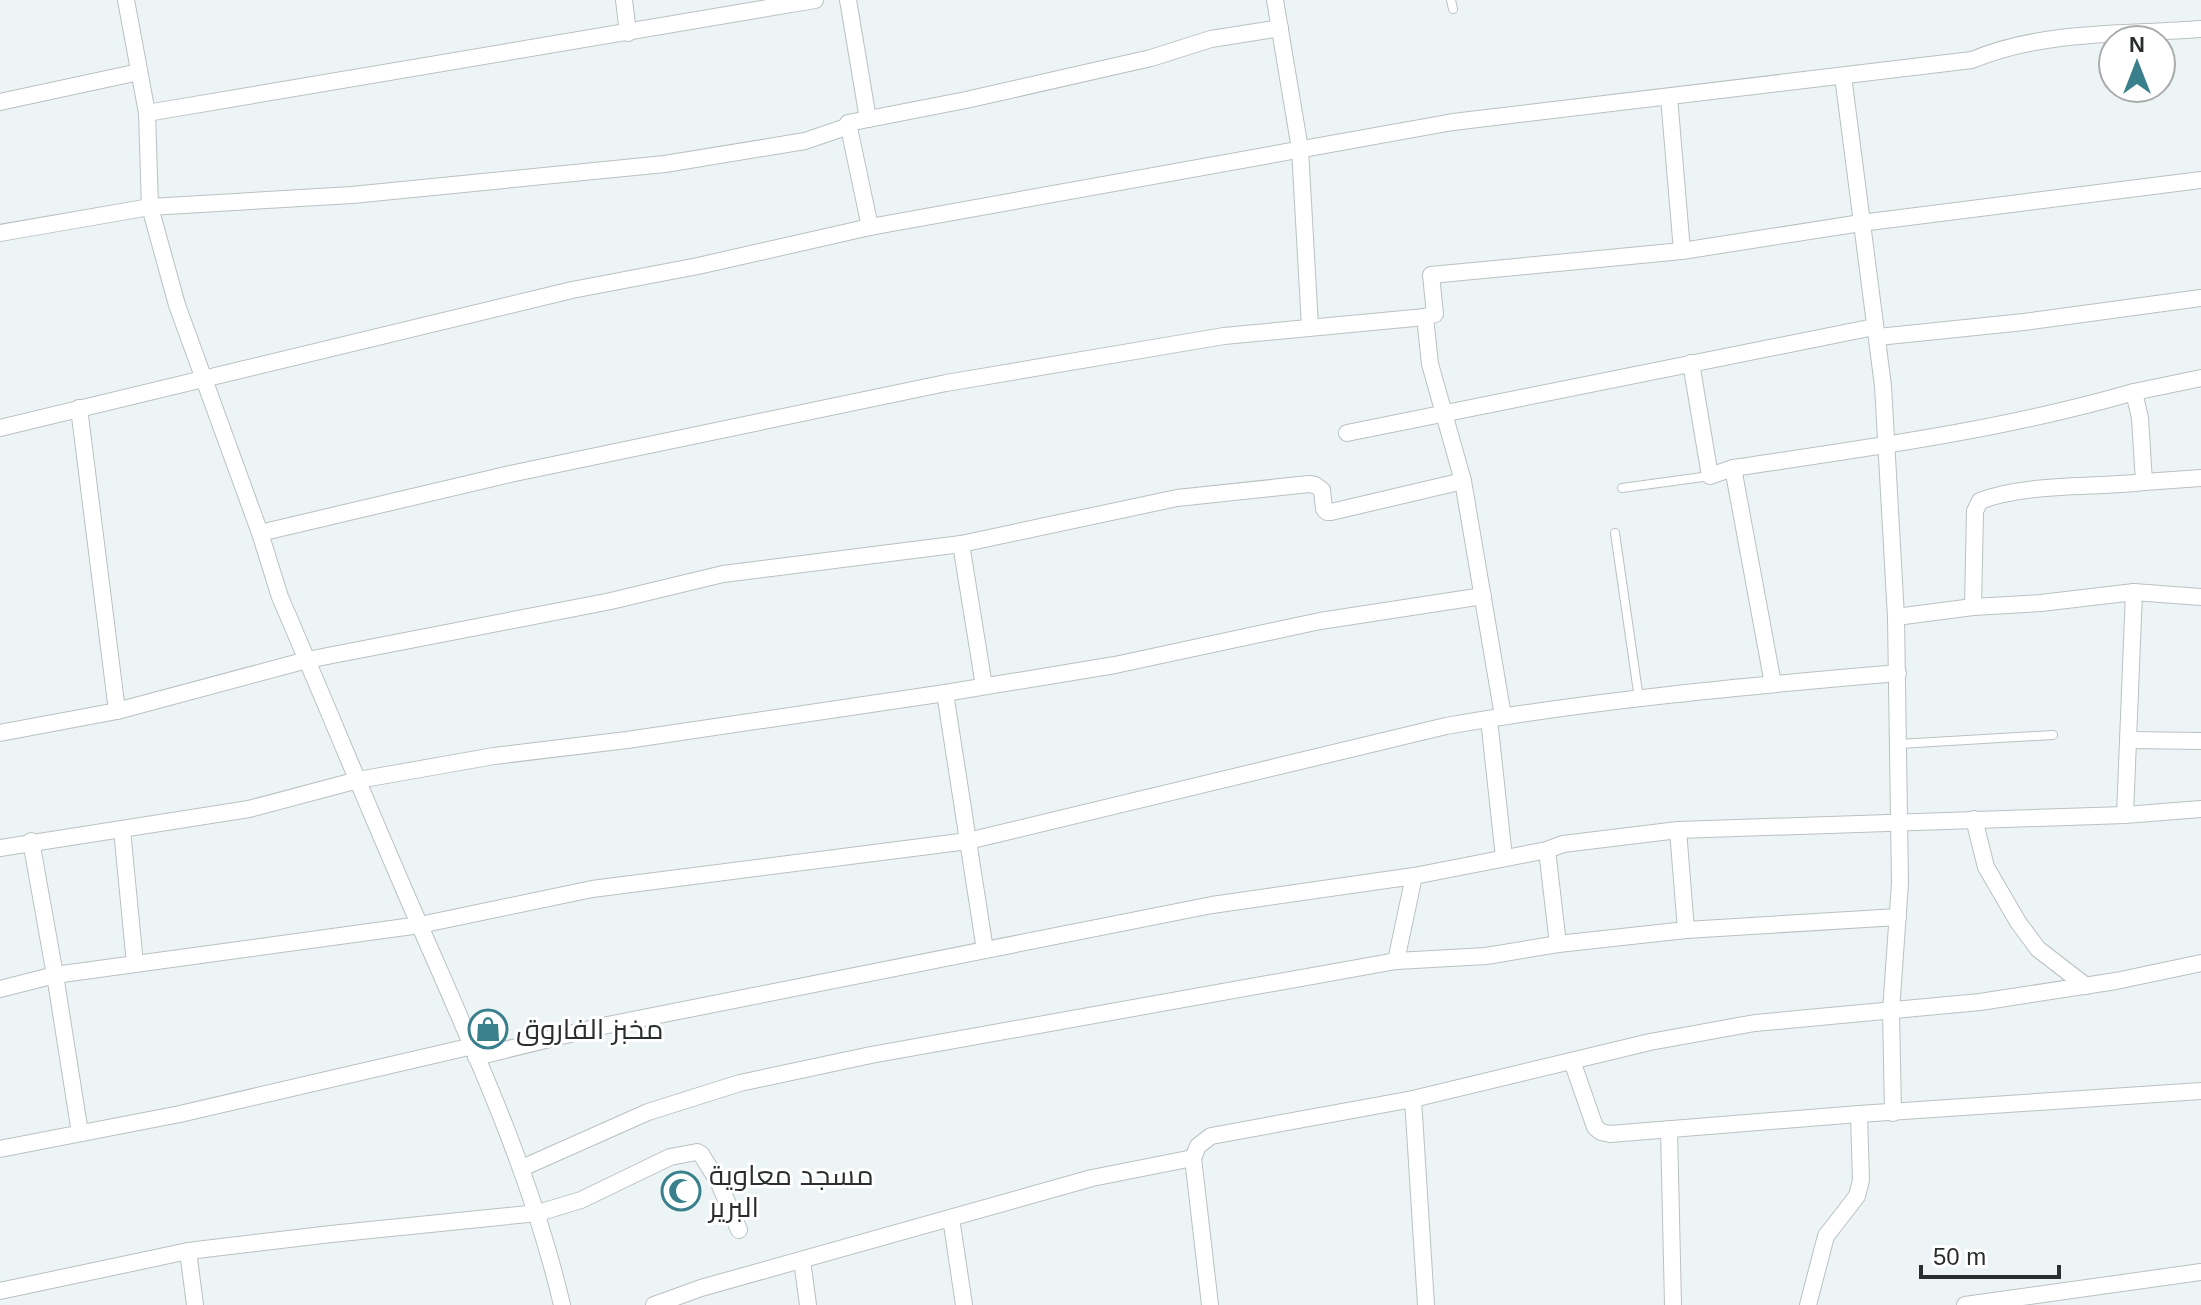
<svg xmlns="http://www.w3.org/2000/svg" width="2201" height="1305" font-family="Arial,Cairo,sans-serif">
	<style>
		.lines { fill: none; stroke-linecap: round; stroke-linejoin: round }
		.lane-casing { stroke: #bac1c2; stroke-width: 10 }
		.street-casing { stroke: #bac1c2; stroke-width: 18 }
		.lane { stroke: #fff; stroke-width: 8 }
		.street { stroke: #fff; stroke-width: 16 }
		.labels { text-anchor: middle; dominant-baseline: central; stroke-width: 6; stroke-linejoin: round; paint-order: stroke }
		.poi-label { font-size: 28px; fill: #2b2e2f; stroke: #fff; text-anchor: start }
	</style>
	<rect width="100%" height="100%" fill="#edf4f6"/>
	<g class="lines">
		<!-- lane casing -->
		<g class="lane-casing">
			<g id="lane">
				<path d="M 1451,0 L 1453,9"/>
				<path d="M 1622,488 L 1710,476"/>
				<path d="M 1615,533 L 1639,699"/>
				<path d="M 1899,744 L 2053,735"/>
			</g>
		</g>
		<!-- street casing -->
		<g class="street-casing">
			<g id="street">
				<path d="M 126,0 L 147,113 L 150,207 L 177,305 L 260,533 L 280,597 C 327,706 372,817 420,926 C 474,1050 531,1173 562,1305"/>
				<path d="M 624,0 L 628,33"/>
				<path d="M 848,0 L 868,119"/>
				<path d="M 1275,0 L 1300,149 L 1310,327"/>
				<path d="M 1843,76 L 1883,386 L 1896,617 L 1900,883 L 1891,1011 L 1893,1113"/>
				<path d="M 1669,97 L 1682,251"/>
				<path d="M 0,102 L 139,72"/>
				<path d="M 147,113 L 815,0"/>
				<path d="M 870,227 L 848,123 L 966,100 L 1151,58 L 1211,39 L 1280,28"/>
				<path d="M 0,233 L 150,207 L 352,195 L 665,164 L 805,141 L 849,126"/>
				<path d="M 1878,337 L 2024,322 L 2201,298"/>
				<path d="M 1691,363 L 1710,476 L 1733,468 C 1867,448 2003,430 2134,392 L 2140,418 L 2144,482 C 2094,488 2026,483 1980,501 L 1975,511 L 1973,607 L 2041,603 L 2134,592 L 2201,597"/>
				<path d="M 2134,392 L 2201,378"/>
				<path d="M 79,408 L 117,711"/>
				<path d="M 0,428 L 572,290 L 698,266 L 870,227 L 1453,122 L 1972,60 C 2043,30 2125,35 2201,29"/>
				<path d="M 1347,433 L 1874,327"/>
				<path d="M 1733,468 L 1773,684"/>
				<path d="M 2144,482 L 2201,478"/>
				<path d="M 260,533 L 510,474 L 946,383 L 1224,336 L 1425,317"/>
				<path d="M 961,544 L 984,686"/>
				<path d="M 1896,617 L 1973,607"/>
				<path d="M 945,693 L 985,950"/>
				<path d="M 1503,716 L 1463,481 L 1430,364 L 1425,317 L 1435,314 L 1431,275 L 1682,251 L 1861,223 L 2201,180"/>
				<path d="M 1489,719 L 1504,858"/>
				<path d="M 0,733 L 117,711 L 307,660 L 611,601 L 723,574 L 961,544 L 1177,498 L 1309,484 L 1315,485 L 1322,490 L 1324,509 L 1327,512 L 1331,512 L 1463,481"/>
				<path d="M 2129,740 L 2201,741"/>
				<path d="M 2125,815 L 2134,592"/>
				<path d="M 1974,819 L 1986,867 L 2018,922 L 2038,949 L 2086,986"/>
				<path d="M 122,830 L 135,964"/>
				<path d="M 31,841 L 55,975 L 80,1133"/>
				<path d="M 0,848 L 249,809 L 358,780 L 494,756 L 627,740 L 945,693 L 1115,665 L 1320,621 L 1483,596"/>
				<path d="M 1547,850 L 1558,944"/>
				<path d="M 1686,930 L 1898,917"/>
				<path d="M 1396,961 L 1486,956 L 1558,944 L 1686,930 L 1678,830"/>
				<path d="M 0,989 L 55,975 L 420,925 L 592,889 L 968,841 L 1446,726 C 1595,700 1747,686 1898,673"/>
				<path d="M 476,1057 L 598,1027 L 1212,905 L 1414,876"/>
				<path d="M 1572,1061 L 1595,1127 L 1601,1132 L 1610,1134 L 1859,1114 L 2201,1091"/>
				<path d="M 1413,1099 L 1426,1305"/>
				<path d="M 1669,1129 L 1673,1305"/>
				<path d="M 0,1149 L 180,1114 L 473,1046"/>
				<path d="M 1193,1158 L 1210,1305"/>
				<path d="M 522,1168 L 648,1112 L 740,1083 L 871,1055 L 1396,961 L 1414,876 L 1547,850 L 1563,844 L 1678,830 L 2125,815 L 2201,809"/>
				<path d="M 951,1218 L 964,1305"/>
				<path d="M 188,1251 L 195,1305"/>
				<path d="M 802,1260 L 808,1305"/>
				<path d="M 0,1291 L 188,1251 L 331,1234 L 538,1213 L 581,1200 L 670,1157 L 697,1152 L 701,1154 L 719,1183 L 739,1230"/>
				<path d="M 654,1305 L 701,1288 L 1092,1178 L 1193,1158 L 1198,1146 L 1211,1136 L 1413,1099 L 1650,1042 L 1755,1023 L 1980,1002 L 2116,981 L 2201,963"/>
				<path d="M 1808,1305 L 1826,1236 L 1857,1196 L 1861,1180 L 1859,1114"/>
				<path d="M 1965,1305 L 2201,1272"/>
			</g>
		</g>
		<!-- lane -->
		<use href="#lane" class="lane"/>
		<!-- street -->
		<use href="#street" class="street"/>
	</g>
	<!-- icons -->
	<defs>
		<g id="shop-ring" transform="scale(2)"><circle r="9.5" fill="#fff" stroke="#3a808c" stroke-width="1.5"/><path d="M-5-2.5h2.3a2.7 3.5 0 0 1 5.4 0H5L5.5 6h-11ZM-1.5-2.5h3a1.5 2.3 0 0 0-3 0Z" fill="#3a808c"/></g>
		<g id="mosque-ring" transform="scale(2)"><circle r="9.5" fill="#fff" stroke="#3a808c" stroke-width="1.5"/><path d="M3.5-4.9A6 6 0 1 0 3.5 4.9A5 5 0 1 1 3.5-4.9Z" fill="#3a808c"/></g>
	</defs>
	<g fill-rule="evenodd">
		<use href="#shop-ring" x="488" y="1029"/>
		<use href="#mosque-ring" x="681" y="1191"/>
	</g>
	<g class="labels">
		<!-- poi labels -->
		<g class="poi-label">
			<text x="516" y="1029">مخبز الفاروق</text>
			<text x="709" y="1175">مسجد معاوية<tspan x="709" dy="32">البرير</tspan></text>
		</g>
	</g>
	<!-- north arrow -->
	<g transform="translate(2137 64)"><circle r="38" fill="#ffffff" stroke="#aaabac" stroke-width="2"/>
	<path d="M0-6L14 30L0 20L-14 30Z" fill="#3a808c"/>
	<text y="-12" font-size="22" font-weight="bold" text-anchor="middle" fill="#2b2e2f">N</text>
	</g>
	<!-- scale -->
	<path d="M1921 1265v12h138v-12" fill="none" stroke="#2b2e2f" stroke-width="4"/>
	<text x="1933" y="1265" font-size="24" fill="#2b2e2f" stroke="#ffffff" stroke-width="6" paint-order="stroke">50 m</text>
</svg>
